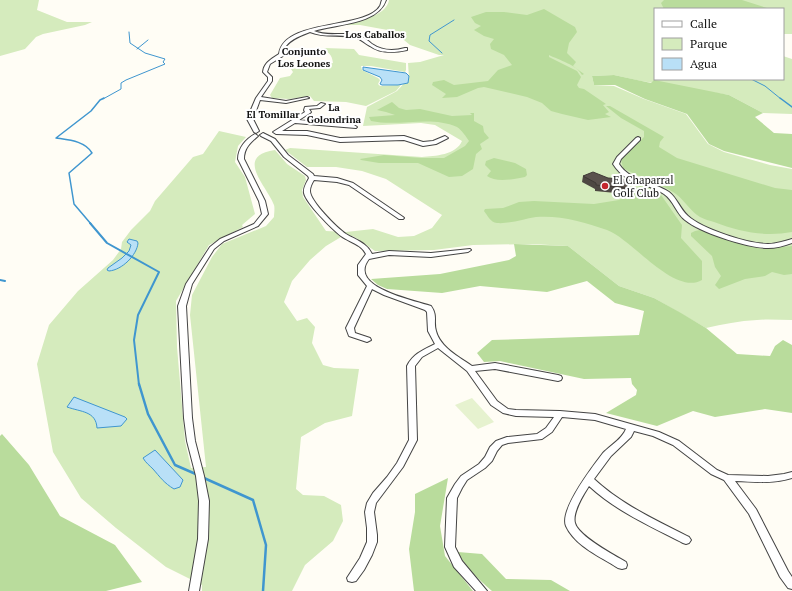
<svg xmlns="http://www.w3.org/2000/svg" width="792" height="591" font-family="'PT Serif',serif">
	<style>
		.green { fill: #d5ebbd }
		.forest { fill: #b9dc9c }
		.pitch { fill: #e6f2cf }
		.water { fill: #b9e0f7; stroke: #3f96cf }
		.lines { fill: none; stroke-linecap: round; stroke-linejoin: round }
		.stream-far3 { stroke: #3f96cf; stroke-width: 1 }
		.stream-far2 { stroke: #3f96cf; stroke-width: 1.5 }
		.stream-far1 { stroke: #3f96cf; stroke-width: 2 }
		.stream { stroke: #3f96cf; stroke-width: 2.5 }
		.street-casing { stroke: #444; stroke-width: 2 }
		.street { fill: #fff; fill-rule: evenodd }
		.wall { fill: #4d4742 }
		.building { fill: #5a524d; stroke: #3f3936 }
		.poi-dot { fill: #c4262e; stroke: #fff; stroke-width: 1.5 }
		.labels { text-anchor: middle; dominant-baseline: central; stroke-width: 4; stroke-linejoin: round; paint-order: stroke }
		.far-neighbourhood-label { font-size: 10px; font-weight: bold; fill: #111; stroke: #fff }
		.poi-label { font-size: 11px; fill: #111; stroke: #fff; text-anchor: start }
	</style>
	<rect width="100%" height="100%" fill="#fffdf5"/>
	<!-- green -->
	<g class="green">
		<path d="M 0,0 L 39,0 L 37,10 L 67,22 L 92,22 L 85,25 L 43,34 L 36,37 L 25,49 L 0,56 Z"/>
		<path d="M 389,0 L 792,0 L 792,34 L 783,34 L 783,9 L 655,9 L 655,79 L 783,79 L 783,56 L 792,59 L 792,114 L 763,113 L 729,95 L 641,81 L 614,75 L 592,76 L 594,85 L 614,86 L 644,99 L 686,114 L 708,144 L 724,152 L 770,165 L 792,169 L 792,320 C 780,320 768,319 757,320 C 739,321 723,324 706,328 L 654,298 L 619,286 L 568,246 L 532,244 L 473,245 L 434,250 L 375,251 L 353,236 L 341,237 L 326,246 L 310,260 L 292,281 L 284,302 L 297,321 L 307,318 L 315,327 L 312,343 L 323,365 L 334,368 L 359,369 L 352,416 L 325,423 L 301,437 L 296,489 L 303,495 L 324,496 L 341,505 L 343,521 L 333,541 L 305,565 L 292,591 L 202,591 L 202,585 L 166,567 L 116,528 L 81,498 L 53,452 L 37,364 L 49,325 L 78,291 L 113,260 L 121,249 L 122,242 L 131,230 L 150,211 L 155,201 L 193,157 L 203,154 L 219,131 L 246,137 L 238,146 L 235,162 L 245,177 L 255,214 L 242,225 L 243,227 L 209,245 L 176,301 L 177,347 L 185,441 L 191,468 L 206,467 L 190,315 L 192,295 L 212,257 L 222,244 L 266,226 L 274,217 C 274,214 275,208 274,205 C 268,187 233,156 275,150 L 287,164 L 305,176 L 306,180 L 302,190 L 303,197 L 326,231 L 346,232 L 373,229 L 398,237 L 414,236 L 432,228 L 442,215 L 386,179 L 362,171 L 336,167 L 307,167 L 285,150 L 290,148 L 422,157 C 435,156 456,155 462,141 L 435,125 L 421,123 L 363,126 L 367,107 L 397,91 L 409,78 L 408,63 L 420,62 L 444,55 L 439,55 L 410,45 L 393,31 L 360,25 L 339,25 C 353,22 387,17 389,0 Z"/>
		<path d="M 324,48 L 354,49 L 359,55 L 406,63 L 406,70 L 405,72 L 371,66 L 361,66 L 362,70 L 378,78 L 380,80 L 378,84 L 380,86 L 401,85 L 396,91 L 366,106 L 346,102 L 314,101 L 310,96 L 289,99 L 272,98 L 270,95 L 280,78 L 290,76 L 293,72 L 291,69 L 333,63 C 332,54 328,51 320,49 Z"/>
	</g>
	<!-- forest -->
	<g class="forest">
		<path d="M 664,0 L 742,0 L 767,8 L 778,9 L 664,9 L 661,3 Z"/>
		<path d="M 544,9 L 575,27 L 577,32 L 569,43 L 567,53 L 576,62 L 573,66 L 584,74 L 582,75 C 577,65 559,60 549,55 L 549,57 L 577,71 L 581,77 L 577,85 L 579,88 L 584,89 L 606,104 L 603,105 L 609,112 L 605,114 L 611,117 L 588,120 L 562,114 L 551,111 L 542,103 L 527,97 L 484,87 L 478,88 L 457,97 L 442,98 L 446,94 L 432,85 L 433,82 L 444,80 L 454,85 L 488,81 L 498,70 L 512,65 L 504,55 L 491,49 L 490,44 L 494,39 L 484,36 L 474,30 L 481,26 L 475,23 L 471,17 L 486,12 L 504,12 L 527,15 Z"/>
		<path d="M 614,75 L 651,83 L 654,80 L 729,95 L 763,113 L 755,117 L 774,133 L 792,134 L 792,168 L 724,151 L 709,144 L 687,114 L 645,99 L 615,85 L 594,85 L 592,76 Z"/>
		<path d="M 392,102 L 399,108 L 406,110 L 420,109 L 452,116 L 472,115 L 470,113 L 474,113 L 474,121 L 483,126 L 484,132 L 489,138 L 480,144 L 482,149 L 476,154 L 473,169 L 462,176 L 449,177 L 418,163 L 379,163 L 361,160 L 360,159 L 384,155 L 421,158 L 444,158 L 465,146 L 469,141 C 466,137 462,130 457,127 C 431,115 399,127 371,121 L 369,117 L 395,115 L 386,112 L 377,110 Z"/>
		<path d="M 606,106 L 610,106 L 664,137 L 660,142 L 659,147 L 677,158 L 775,188 L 792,190 L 792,232 C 765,237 740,232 714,222 C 710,221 704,219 700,217 C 690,211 683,198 673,192 C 657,182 639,177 623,168 L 621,159 L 644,137 L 644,131 L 621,118 Z"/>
		<path d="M 494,158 L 515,163 L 526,169 L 527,175 L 525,177 C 514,179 496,183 487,176 L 491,171 L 485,165 L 486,161 Z"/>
		<path d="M 640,186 L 661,195 L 682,225 L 681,238 L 702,261 L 702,280 C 674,296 632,239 607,230 C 584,222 560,215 536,217 C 523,219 510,224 497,223 C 490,222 488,216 484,211 L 485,209 L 503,208 L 519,202 L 534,201 L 594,204 L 619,200 Z"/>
		<path d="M 700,230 L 762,249 L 792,246 L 792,274 L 784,275 L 772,272 L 765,276 L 745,279 L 719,289 L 715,285 L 721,276 L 715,267 L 712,256 L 691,236 L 691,233 L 695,231 Z"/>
		<path d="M 514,244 L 568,246 L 619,286 L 654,298 L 681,313 L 706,328 L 737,354 L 770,356 L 775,346 L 783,340 L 792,345 L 792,413 L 765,409 L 715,417 L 693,411 L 657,426 L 606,413 L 636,395 L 637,390 L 632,384 L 631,378 L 584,379 L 500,361 L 484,362 L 477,353 L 492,340 L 639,335 L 644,311 L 615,303 L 587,281 L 547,292 L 480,286 L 442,293 L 387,289 L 378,285 L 371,279 L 440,274 L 509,260 L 516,256 Z"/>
		<path d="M 2,434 L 29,465 L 60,516 L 115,545 L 142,582 L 106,591 L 0,591 L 0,436 Z"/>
		<path d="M 448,478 L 440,526 L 445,556 L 473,591 L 414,591 L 409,549 L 415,512 L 415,494 Z"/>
		<path d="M 458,552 L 482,554 L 506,579 L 551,580 L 570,591 L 492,591 C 478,579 466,568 458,552 Z"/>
	</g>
	<!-- pitch -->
	<path class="pitch" d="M 472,398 L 494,422 L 478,429 L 455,405 Z"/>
	<!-- water -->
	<g class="water">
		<path d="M 363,67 L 406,73 L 409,76 L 408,83 L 398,85 L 382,85 L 380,84 L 382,80 L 380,77 L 363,70 Z"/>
		<path d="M 129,239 L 137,241 L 138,243 C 137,255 122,270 109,271 L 107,270 L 108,268 L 122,258 L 129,251 L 131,245 L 127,242 Z"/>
		<path d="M 74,397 L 125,417 L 127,419 L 121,426 L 97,428 C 96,411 81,412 67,407 Z"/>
		<path d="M 155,450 L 183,480 L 180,487 L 174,489 C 164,483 160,477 153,469 C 149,465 146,463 143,458 Z"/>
	</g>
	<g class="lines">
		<!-- stream-far3 -->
		<g class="stream-far3">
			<path d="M 137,49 L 148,40"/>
			<path d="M 442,53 L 429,41 L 430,35 L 454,20"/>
			<path d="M 751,79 L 765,86 L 781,99"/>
			<path d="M 103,99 L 121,89 L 121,83 L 126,80 L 165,64 L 163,62 L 165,59 L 145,53 L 130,43 L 129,32"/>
		</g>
		<!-- stream-far2 -->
		<g class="stream-far2">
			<path d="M 780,98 L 792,107"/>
			<path d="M 91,224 L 74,204 L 69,173 L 92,153 C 85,141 69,140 56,138 L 91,111 L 100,100 L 104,98"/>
		</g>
		<!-- stream-far1 -->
		<g class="stream-far1">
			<path d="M 90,223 L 107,243 L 159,272 L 138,315 L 134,340 L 139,385"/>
			<path d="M 0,280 L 5,281"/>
		</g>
		<!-- stream -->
		<g class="stream">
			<path d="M 139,384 L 148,414 L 175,465 L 198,475"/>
			<path d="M 204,478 L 253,500 L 266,545 L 263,591"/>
		</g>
		<!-- street casing -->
		<g class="street-casing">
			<g id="street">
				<path d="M 382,0 L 386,0 C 378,25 335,24 314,31 C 327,37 342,32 356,35 C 363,36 367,40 372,44 C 382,51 394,51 405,48 L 407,48 L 407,50 C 394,53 381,54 370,46 C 364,43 360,38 354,37 C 339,34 324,38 310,32 C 302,35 291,39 286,46 C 284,49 283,53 283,56 L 270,64 L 267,72 L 272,77 L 272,81 L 261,97 L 286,101 L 307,97 L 309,98 L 286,103 L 260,100 L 253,119 L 259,131 L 256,133 L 254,132 L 247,119 L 256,98 L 268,81 L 268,77 L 263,72 C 264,62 272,59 279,54 C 284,18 366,30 380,6 C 381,4 381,2 382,0 Z"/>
				<path d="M 321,103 L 325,104 L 320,108 L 309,109 L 311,112 L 310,113 L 299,120 L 354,125 L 357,127 L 356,128 L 295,123 L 282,131 L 307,131 L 340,138 L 404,136 L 423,142 L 433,141 L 445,136 L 448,138 L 436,144 L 423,146 L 404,140 L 340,142 L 307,135 L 276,134 L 273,132 L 305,112 L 304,110 L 305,107 L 317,106 Z"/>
				<path d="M 263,133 L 275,139 L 288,155 L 313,174 L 314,176 L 337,178 L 353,183 L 403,217 L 404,218 L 403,219 L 399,219 L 349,185 L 337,182 L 314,180 C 312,183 310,187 310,191 C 310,201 337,228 346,234 C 356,240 367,243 372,254 L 389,251 L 431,253 L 470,249 L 471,250 L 468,252 L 431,257 L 389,255 L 369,259 C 347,287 413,300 431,306 C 438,316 433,321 436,331 C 440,347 459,357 472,366 L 495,363 L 558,375 L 561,376 L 562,378 L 561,380 L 558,381 L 495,369 L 475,371 L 497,401 L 508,409 L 516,410 L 560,411 L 595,414 L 659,432 L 679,441 L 717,470 L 728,475 L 768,476 L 784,474 L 792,472 L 792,478 C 773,484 754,482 735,481 L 756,509 L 788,571 L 792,577 L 792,589 L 788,588 L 780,577 L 749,514 L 724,480 L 711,474 L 673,445 L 653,436 L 634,431 L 631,437 L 611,456 L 594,479 C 622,505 656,520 689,537 L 691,540 L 689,543 L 686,544 L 683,543 C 650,526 616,511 589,486 C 584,494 572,512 575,523 C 578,536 614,555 626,562 L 627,565 L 626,568 L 622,569 L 618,568 C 601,557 575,546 566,526 C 559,510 593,466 603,453 C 611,445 622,439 626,429 L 595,420 L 562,417 L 552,432 L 542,439 L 508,443 L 502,445 L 497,451 L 492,461 L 485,468 L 467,480 L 462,488 L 457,498 L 455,547 L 462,561 L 487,591 L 476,591 L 454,567 L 445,547 L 447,498 L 455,484 L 461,476 L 479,464 L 485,457 L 490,447 L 496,441 L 507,437 L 537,434 L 546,428 L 554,417 L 516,416 L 503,413 L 491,405 L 467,371 L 438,348 L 422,357 L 415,366 L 417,440 L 403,467 L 376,503 L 374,512 L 377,535 L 377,542 L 372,555 L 364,570 L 356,581 L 352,582 L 348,581 L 347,578 L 360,558 L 367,542 L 367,528 L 365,512 L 367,503 L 373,493 L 387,477 L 397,463 L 409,440 L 407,366 C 413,354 423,350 435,344 L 428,331 L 427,312 L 425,310 L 384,295 L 372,289 L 354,328 L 355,333 L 370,338 L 371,340 L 367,342 L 349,336 L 346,328 L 367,286 L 358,275 L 358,265 L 366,254 C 361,244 349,242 341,236 C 332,229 306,203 304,193 C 303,188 307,182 309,178 L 308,176 L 284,157 L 271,141 L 261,136 L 260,135 Z"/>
				<path d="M 255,134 L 258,136 C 250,143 244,148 244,159 L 265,201 L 268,214 L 258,226 L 224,241 L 214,249 L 192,284 L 186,306 L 192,418 L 195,441 L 204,476 L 209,501 L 208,539 L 199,591 L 189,591 L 198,539 L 199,501 L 196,476 L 187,441 L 184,418 L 178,306 L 186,284 L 210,247 L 220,239 L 254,224 L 262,214 L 259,201 L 238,159 C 238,148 246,139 255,134 Z"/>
				<path d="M 638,137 L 640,138 L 640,140 L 621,159 L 619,164 C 631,182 652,181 669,192 C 677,198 680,209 688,216 C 702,229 749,244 768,244 C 776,244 784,241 792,239 L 792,243 C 784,246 776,248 768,248 C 748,248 701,233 685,220 C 676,213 674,201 664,194 C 645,181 628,187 613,164 L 617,157 L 636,138 Z"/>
			</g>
		</g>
		<!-- street -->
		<use href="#street" class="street"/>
	</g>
	<!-- wall -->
	<path class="wall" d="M 583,176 L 608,178 L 627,188 L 626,194 L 595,191 L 595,189 L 582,182 Z"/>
	<!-- building -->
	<path class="building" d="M 593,172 L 608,178 L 622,179 L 627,181 L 627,188 L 596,185 L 596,183 L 583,176 Z"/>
	<!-- markers -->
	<circle class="poi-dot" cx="605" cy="186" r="4"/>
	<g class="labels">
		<!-- far-neighbourhood labels -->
		<g class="far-neighbourhood-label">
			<text x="375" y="34">Los Caballos</text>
			<text x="304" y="51">Conjunto<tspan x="304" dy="12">Los Leones</tspan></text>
			<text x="334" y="107">La<tspan x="334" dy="12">Golondrina</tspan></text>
			<text x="273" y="114">El Tomillar</text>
		</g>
		<!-- poi labels -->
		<g class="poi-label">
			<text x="613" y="180">El Chaparral<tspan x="613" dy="13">Golf Club</tspan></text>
		</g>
	</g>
	<!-- legend -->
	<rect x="654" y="8" width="130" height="72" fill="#ffffff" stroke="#a0a0a0"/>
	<rect x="662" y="21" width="20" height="6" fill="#ffffff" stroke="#a0a0a0"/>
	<text x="690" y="28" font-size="12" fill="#111111">Calle</text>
	<rect x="662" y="38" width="20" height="12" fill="#d5ebbd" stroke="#a0a0a0"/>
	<text x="690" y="48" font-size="12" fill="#111111">Parque</text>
	<rect x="662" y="58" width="20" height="12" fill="#b9e0f7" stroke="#a0a0a0"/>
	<text x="690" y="68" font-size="12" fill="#111111">Agua</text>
</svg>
